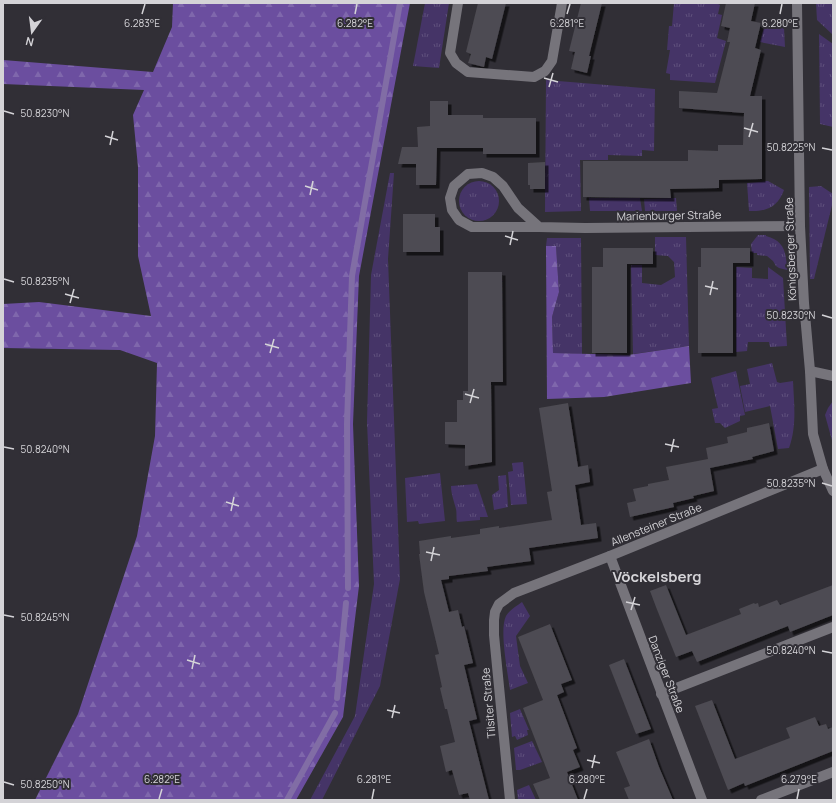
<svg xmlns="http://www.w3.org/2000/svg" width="836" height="803" font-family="Manrope,sans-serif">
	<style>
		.grass { fill: url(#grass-tufts) }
		.forest { fill: url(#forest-firs) }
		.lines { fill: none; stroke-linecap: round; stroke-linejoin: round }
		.stream { stroke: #816da5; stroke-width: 6 }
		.building { fill: #4d4b52; filter: url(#shadow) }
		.minor { stroke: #76747b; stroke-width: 10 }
		.ticks { fill: none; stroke: #d4d3d7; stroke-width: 1.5 }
		.labels { text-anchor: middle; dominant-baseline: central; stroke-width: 4; stroke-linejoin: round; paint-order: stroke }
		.street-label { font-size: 11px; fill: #d4d3d7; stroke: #312f36 }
		.district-label { font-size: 15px; font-weight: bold; fill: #d4d3d7; stroke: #312f36 }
		.ticks-label { font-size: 10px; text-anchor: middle; fill: #d4d3d7; stroke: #312f36; stroke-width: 4; stroke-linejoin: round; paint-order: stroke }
	</style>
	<defs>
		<pattern id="grass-tufts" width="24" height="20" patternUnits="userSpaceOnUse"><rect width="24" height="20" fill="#453467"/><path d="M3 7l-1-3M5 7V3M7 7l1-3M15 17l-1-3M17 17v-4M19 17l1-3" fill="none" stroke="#5f507c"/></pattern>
		<pattern id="forest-firs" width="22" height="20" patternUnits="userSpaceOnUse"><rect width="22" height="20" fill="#6b4e9f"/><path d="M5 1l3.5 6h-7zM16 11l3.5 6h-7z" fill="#7f67ac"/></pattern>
		<filter id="shadow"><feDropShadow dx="3.5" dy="3.5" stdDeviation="0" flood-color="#0009"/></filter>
	</defs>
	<rect width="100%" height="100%" fill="#312f36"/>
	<!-- grass -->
	<g class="grass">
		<path d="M 425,3 L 449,3 L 439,68 L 413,66 Z"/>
		<path d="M 674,3 L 716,3 L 720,5 L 718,14 L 722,15 L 717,38 L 726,41 L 715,83 L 670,80 L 670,74 L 666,73 L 670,50 L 667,50 L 669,26 L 672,26 Z"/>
		<path d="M 816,3 L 833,3 L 833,35 L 817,20 Z"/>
		<path d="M 765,23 L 784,28 L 785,47 L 760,42 Z"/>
		<path d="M 819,34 L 833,44 L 833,127 L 820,124 Z"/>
		<path d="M 546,80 L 655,89 L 654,151 L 642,150 L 642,156 L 608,155 L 608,160 L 580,160 L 581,211 L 545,212 Z"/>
		<path d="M 390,173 L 394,173 L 388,259 L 400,579 L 380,686 L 322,800 L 310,800 L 355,716 L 374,584 L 367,422 L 371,275 Z"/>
		<circle cx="479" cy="201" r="20"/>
		<path d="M 768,181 L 784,190 C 778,207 766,212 749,211 L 747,183 Z"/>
		<path d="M 821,186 L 833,194 L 833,201 L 814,279 L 810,279 L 809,187 Z"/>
		<path d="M 589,198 L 640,198 L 642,211 L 590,211 Z"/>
		<path d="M 676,198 L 677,211 L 645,211 L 644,199 Z"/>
		<path d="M 758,235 L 766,235 L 766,236 C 785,241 786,253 787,270 L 779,268 L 776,266 L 773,261 L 767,256 L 757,255 L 757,253 L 752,253 L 751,244 Z"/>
		<path d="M 655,237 L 686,237 L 689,346 L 633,354 L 631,265 L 642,265 L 642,283 L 661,285 L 675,277 L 674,262 L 668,256 L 655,255 Z"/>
		<path d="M 547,238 L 581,238 L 582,354 L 553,353 L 552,317 L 559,292 L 556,246 L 546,246 Z"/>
		<path d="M 736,267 L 752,268 L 752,278 L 768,279 L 768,267 L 783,278 L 787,346 L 770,347 L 769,342 L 748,342 L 747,351 L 736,352 Z"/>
		<path d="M 772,363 L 777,382 L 780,383 L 793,381 C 794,404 797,426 789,448 L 778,449 L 770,406 L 745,412 L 740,386 L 750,384 L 747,369 Z"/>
		<path d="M 736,371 L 745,415 L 740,416 L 740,421 L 725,428 L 720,423 L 715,423 L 712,409 L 718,408 L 711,378 Z"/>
		<path d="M 833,401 L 833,444 L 825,415 L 828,408 Z"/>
		<path d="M 523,462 L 527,504 L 511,505 L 508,472 L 513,471 L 512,463 Z"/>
		<path d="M 440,473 L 445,521 L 419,524 L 418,521 L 407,522 L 405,478 Z"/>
		<path d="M 506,475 L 508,507 L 494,510 L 492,495 L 499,490 L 498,476 Z"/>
		<path d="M 477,484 L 488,517 L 480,517 L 480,520 L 457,522 C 456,517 457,514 456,509 C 454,501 451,494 451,486 Z"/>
		<path d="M 522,602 L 530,616 L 516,636 L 520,666 L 528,683 L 510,690 C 508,673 499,630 506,616 C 509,610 517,606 522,602 Z"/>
		<path d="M 520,709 L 529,730 L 527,730 L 528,735 L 517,740 L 515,736 L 512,737 L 510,713 Z"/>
		<path d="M 532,741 L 542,762 L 520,770 L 516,770 L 514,748 Z"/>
		<path d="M 529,785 L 536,800 L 518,800 L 517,790 Z"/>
	</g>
	<!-- forest -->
	<g class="forest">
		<path d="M 173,3 L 410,3 L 359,276 L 353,424 L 359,586 L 343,717 L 296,800 L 35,800 L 78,714 L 137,536 L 155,436 L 157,363 L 120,350 L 3,348 L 3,304 L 39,302 L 151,316 L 138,256 L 138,167 L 133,115 L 144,90 L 3,84 L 3,60 L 153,72 L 172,27 Z"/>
		<path d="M 546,246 L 556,246 L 559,292 L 552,317 L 553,353 L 628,355 L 689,346 L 691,383 L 604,397 L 547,399 Z"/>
	</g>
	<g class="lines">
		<!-- stream -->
		<g class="stream">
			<path d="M 348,588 L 347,424 L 352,276 L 400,3"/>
			<path d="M 337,698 L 346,603"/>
			<path d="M 287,800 L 335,713"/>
		</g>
	</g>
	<!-- building -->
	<g class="building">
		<path d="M 478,3 L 506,3 L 492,59 L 486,57 L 484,67 L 468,63 L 471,54 L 466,52 Z"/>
		<path d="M 581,3 L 602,3 L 589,56 L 591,56 L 587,73 L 571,69 L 575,52 L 569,51 Z"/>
		<path d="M 726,3 L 755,3 L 751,21 L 761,23 L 755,48 L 761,50 L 750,96 L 762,96 L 762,179 L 719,180 L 719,188 L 670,189 L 671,198 L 583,197 L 583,161 L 688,161 L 688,150 L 718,151 L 718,145 L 743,145 L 744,113 L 679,108 L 679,91 L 717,93 L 730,42 L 727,42 L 730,28 L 721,26 Z"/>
		<path d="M 430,101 L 448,101 L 448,115 L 483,115 L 483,118 L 536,118 L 536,154 L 483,154 L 483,148 L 437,148 L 436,185 L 416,185 L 416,164 L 398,164 L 402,147 L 418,147 L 417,127 L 430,126 Z"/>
		<path d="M 545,162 L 545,189 L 530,189 L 530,185 L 528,185 L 528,163 Z"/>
		<path d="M 403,214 L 435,214 L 435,227 L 440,227 L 440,252 L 403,252 Z"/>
		<path d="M 603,248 L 653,248 L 653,264 L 627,264 L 627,353 L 592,353 L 592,267 L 603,267 Z"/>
		<path d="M 701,248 L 750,248 L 750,263 L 733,263 L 733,353 L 698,353 L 698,267 L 701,267 Z"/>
		<path d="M 468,272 L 502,272 L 503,382 L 491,382 L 492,462 L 465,466 L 465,445 L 445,444 L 445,422 L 457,422 L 457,400 L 463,400 L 463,391 L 468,391 Z"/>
		<path d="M 568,403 L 578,467 L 588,465 L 590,482 L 575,485 L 581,525 L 596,523 L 598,538 L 529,548 L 531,561 L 487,567 L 488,571 L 449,576 L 449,579 L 441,580 L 449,612 L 458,610 L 462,627 L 464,626 L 473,663 L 464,665 L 477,719 L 469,721 L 489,800 L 470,800 L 468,793 L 459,795 L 452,770 L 446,772 L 440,746 L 455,742 L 447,709 L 445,709 L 440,688 L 442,687 L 435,655 L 439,654 L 424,592 L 419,554 L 420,554 L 419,541 L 451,536 L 451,538 L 480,534 L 480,529 L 499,526 L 499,528 L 552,520 L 547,492 L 552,491 L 539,408 Z"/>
		<path d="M 769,423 L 774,451 L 752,457 L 753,459 L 710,468 L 714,491 L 693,496 L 694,498 L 673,503 L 674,507 L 630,517 L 627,503 L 636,501 L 633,489 L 648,486 L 648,484 L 669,480 L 666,467 L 708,459 L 706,448 L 728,443 L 727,437 L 747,432 L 747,428 Z"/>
		<path d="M 666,585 L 686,635 L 741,614 L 739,609 L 754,603 L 755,604 L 758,603 L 759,607 L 777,600 L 780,605 L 833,585 L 833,615 L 790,632 L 788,626 L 697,662 L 692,651 L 676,657 L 656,607 L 650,591 Z"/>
		<path d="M 550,624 L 572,680 L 561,684 L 564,692 L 553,697 L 557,695 L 577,748 L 573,750 L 580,767 L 567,772 L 578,800 L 540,800 L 533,784 L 550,778 L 523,708 L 543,700 L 518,637 Z"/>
		<path d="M 624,659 L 651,729 L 636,734 L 609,665 Z"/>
		<path d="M 712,700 L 735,759 L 790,738 L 786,728 L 815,717 L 819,726 L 826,724 L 828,729 L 833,727 L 833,751 L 745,786 L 744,783 L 728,790 L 695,706 Z"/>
		<path d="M 649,739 L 659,767 L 673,800 L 629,800 L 624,788 L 630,786 L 616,752 Z"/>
	</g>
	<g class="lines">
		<!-- minor -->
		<g class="minor">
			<path d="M 458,3 L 450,53 L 456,63 L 468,72 L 534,77 L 545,71 L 552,61 L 562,3"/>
			<path d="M 797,3 L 800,226 L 804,303 L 810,371 L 813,434 L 823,469 L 833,491"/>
			<path d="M 539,227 L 518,208 L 503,186 L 493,177 L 482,173 L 468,174 L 454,186 L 450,198 L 452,210 L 459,220 L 472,227 L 539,227 L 585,228 L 800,226"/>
			<path d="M 810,371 L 833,376"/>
			<path d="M 610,556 L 702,800"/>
			<path d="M 661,694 L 833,627"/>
			<path d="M 510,800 L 494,635 L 494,620 L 495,612 L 499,604 L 514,593 L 610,556 L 823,469"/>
			<path d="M 761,800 L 833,772"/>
		</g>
	</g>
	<!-- ticks -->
	<path class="ticks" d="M 142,14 L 145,4M 355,14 L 357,4M 567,14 L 570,4M 780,14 L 782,4M 544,78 L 558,82M 549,87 L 553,73M 4,111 L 14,114M 744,128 L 758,132M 105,136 L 118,140M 749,137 L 753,123M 110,145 L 113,131M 822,148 L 832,150M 305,186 L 318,190M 310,195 L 313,181M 505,236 L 518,240M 510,245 L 513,231M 4,279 L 14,282M 705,286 L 718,289M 65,294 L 79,298M 710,295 L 713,281M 70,303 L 74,289M 822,315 L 832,318M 265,344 L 279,348M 270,353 L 274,339M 465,394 L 479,398M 470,403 L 474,389M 665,444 L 679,447M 4,447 L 14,449M 671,452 L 674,439M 822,483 L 832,486M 226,502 L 239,506M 231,511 L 234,497M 426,552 L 440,555M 431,561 L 434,547M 626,602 L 640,605M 631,610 L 635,597M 4,615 L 14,617M 822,651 L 832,653M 187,660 L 200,664M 192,669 L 195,655M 387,710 L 400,713M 392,718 L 395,705M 587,760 L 600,763M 592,768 L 595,755M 4,782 L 14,785M 159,799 L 162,789M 372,799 L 374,789M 584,799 L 587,789M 797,799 L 799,789"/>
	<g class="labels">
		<!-- street labels -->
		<g class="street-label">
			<text transform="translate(669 215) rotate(-1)">Marienburger Straße</text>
			<text transform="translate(790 249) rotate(-92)">Königsberger Straße</text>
			<text transform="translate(656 524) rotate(-22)">Allensteiner Straße</text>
			<text transform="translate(667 674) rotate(69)">Danziger Straße</text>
			<text transform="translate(488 703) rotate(-95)">Tilsiter Straße</text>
		</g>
		<!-- district labels -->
		<g class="district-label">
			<text x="657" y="576">Vöckelsberg</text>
		</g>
	</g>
	<g class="ticks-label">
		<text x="142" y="27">6.283°E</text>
		<text x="355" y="27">6.282°E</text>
		<text x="567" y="27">6.281°E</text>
		<text x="780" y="27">6.280°E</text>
		<text x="45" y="117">50.8230°N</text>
		<text x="791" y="151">50.8225°N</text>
		<text x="45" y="285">50.8235°N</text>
		<text x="791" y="319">50.8230°N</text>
		<text x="45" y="453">50.8240°N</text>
		<text x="791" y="487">50.8235°N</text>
		<text x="45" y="621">50.8245°N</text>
		<text x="791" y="654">50.8240°N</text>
		<text x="162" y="783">6.282°E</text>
		<text x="374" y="783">6.281°E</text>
		<text x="587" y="783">6.280°E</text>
		<text x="799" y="783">6.279°E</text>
		<text x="45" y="788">50.8250°N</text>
	</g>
	<!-- border -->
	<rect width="836" height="803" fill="none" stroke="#d4d3d7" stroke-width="8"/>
	<!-- north arrow -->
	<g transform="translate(32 32) rotate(194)" stroke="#312f36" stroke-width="3" paint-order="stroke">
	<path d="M0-3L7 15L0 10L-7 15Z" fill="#d4d3d7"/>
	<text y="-6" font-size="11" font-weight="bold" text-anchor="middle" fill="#d4d3d7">N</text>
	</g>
</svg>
